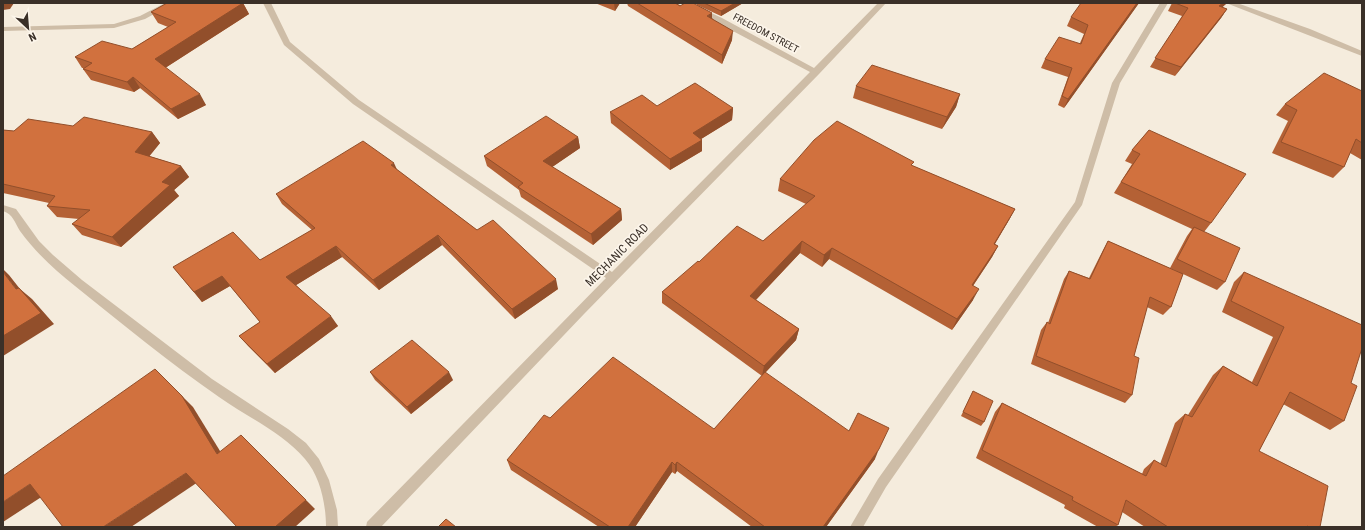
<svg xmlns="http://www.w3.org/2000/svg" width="1365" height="530" font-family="'Roboto Condensed',sans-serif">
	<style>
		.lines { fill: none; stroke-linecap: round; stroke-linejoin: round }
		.street { fill: #cebda7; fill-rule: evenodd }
		.wall { fill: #b46135 }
		.shaded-wall { fill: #924f2b }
		.building { fill: #d1713e; stroke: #924f2b }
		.labels { text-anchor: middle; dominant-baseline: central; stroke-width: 3.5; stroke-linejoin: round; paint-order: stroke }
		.far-street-label { font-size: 10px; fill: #3a3028; stroke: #fcf5ea }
		.street-label { font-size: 12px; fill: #3a3028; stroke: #fcf5ea }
	</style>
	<rect width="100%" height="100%" fill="#f5ecdd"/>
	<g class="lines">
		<!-- street -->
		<g class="street">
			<path d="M 165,3 L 174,3 L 145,19 L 114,28 L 3,31 L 3,27 L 114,24 L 140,16 Z"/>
			<path d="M 263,3 L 271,3 L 290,42 L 359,100 L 612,272 L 810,72 L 680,3 L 690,3 L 722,18 L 814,68 L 878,3 L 886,3 L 819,74 L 584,314 L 381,527 L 366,527 L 367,522 L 606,278 L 353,104 L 284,45 Z"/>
			<path d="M 1160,3 L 1168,3 L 1120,83 L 1082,205 L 886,487 L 863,527 L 850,527 L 878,479 L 1075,202 L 1112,83 Z"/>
			<path d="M 1226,3 L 1237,3 L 1310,29 L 1362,51 L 1362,56 Z"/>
			<path d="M 3,205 L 16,209 L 39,241 L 53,255 L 82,280 L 212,379 L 288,429 L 306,443 L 319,459 L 329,480 L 337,510 L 338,527 L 326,527 C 326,504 320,476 305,459 C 282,432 247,417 219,397 C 170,363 122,324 75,286 C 55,270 35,252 20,231 C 15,223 13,214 3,211 Z"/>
		</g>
	</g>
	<!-- wall -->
	<g class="wall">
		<path d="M 243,3 L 249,14 L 165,68 L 206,105 L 178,119 L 140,88 L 134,92 L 91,80 L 83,69 L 84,68 L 82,68 L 75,57 L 132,49 L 168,27 L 158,23 L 151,12 Z"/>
		<path d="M 595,3 L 620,3 L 615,11 Z"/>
		<path d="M 627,3 L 675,3 L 712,18 L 732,40 L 722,64 L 628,6 Z"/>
		<path d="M 697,3 L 743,3 L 721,16 L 697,5 Z"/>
		<path d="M 1139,3 L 1064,108 L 1058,105 L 1068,77 L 1041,68 L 1045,59 L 1080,43 L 1084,34 L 1067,26 L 1071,17 Z"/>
		<path d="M 1172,3 L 1227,3 L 1222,7 L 1227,9 L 1221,18 L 1175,76 L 1150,67 L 1182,16 L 1168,11 Z"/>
		<path d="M 856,86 L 960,94 L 956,107 L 942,129 L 853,98 Z"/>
		<path d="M 1362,91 L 1362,160 L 1350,153 L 1344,167 L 1333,178 L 1272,153 L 1288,121 L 1276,115 L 1285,104 Z"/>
		<path d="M 733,108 L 732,120 L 701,139 L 702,140 L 702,151 L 670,170 L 611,123 L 610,112 Z"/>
		<path d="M 73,126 L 152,132 L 160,143 L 149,156 L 181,166 L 189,177 L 174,190 L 179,196 L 121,247 L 82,235 L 72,224 L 79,219 L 57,217 L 47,206 L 49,203 L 3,193 L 3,130 L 14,131 Z"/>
		<path d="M 1149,130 L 1211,223 L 1204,232 L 1225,282 L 1217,290 L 1183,274 L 1171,307 L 1163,315 L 1147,307 L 1134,356 L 1132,395 L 1125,403 L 1031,364 L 1041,330 L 1047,322 L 1048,323 L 1064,279 L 1069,271 L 1089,278 L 1103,250 L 1108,241 L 1181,273 L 1170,268 L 1187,236 L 1192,229 L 1114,193 L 1132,164 L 1125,161 L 1132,150 Z"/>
		<path d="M 578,137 L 580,148 L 552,167 L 621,209 L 622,220 L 593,245 L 521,197 L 519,190 L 487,166 L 484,156 Z"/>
		<path d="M 913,166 L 1015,209 L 1009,220 L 995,244 L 998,246 L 992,257 L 973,286 L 973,300 L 952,330 L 829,259 L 822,267 L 800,253 L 756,300 L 799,329 L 796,340 L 765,373 L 875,459 L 826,527 L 752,527 L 677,471 L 675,474 L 672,472 L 635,527 L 599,527 L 511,470 L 507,460 L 550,418 L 714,429 L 762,376 L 662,303 L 662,292 L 699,262 L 763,241 L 806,204 L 778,191 L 780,179 Z"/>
		<path d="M 397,170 L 477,230 L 558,289 L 515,319 L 442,245 L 379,290 L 342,257 L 296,285 L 338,326 L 275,373 L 248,346 L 239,336 L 260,322 L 230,286 L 202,302 L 173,267 L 260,260 L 312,230 L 282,204 L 276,194 Z"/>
		<path d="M 1244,272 L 1351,383 L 1344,421 L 1330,430 L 1283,404 L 1259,451 L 1320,527 L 1145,527 L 1122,512 L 1118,525 L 1115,527 L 1098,527 L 1064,508 L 1065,505 L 976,458 L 995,412 L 1002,403 L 1142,474 L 1144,469 L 1154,460 L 1160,464 L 1175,423 L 1185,414 L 1188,415 L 1213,375 L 1223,366 L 1252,382 L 1273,337 L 1222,312 L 1234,282 Z"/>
		<path d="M 370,372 L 453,380 L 411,414 L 375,380 Z"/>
		<path d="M 973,391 L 984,422 L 981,426 L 961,416 Z"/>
	</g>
	<!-- shaded-wall -->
	<g class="shaded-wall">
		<path d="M 3,3 L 14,3 L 10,9 L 3,10 Z"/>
		<path d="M 243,3 L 249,14 L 162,70 L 155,59 Z"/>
		<path d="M 614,3 L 620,3 L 615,11 Z"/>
		<path d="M 735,3 L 743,3 L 721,16 L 721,11 Z"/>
		<path d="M 1137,3 L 1139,3 L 1064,108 L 1068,99 Z"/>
		<path d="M 1223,3 L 1227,3 L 1214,15 L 1219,6 Z"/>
		<path d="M 1227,9 L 1221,18 L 1175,76 L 1181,67 Z"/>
		<path d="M 712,13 L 712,21 L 707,16 Z"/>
		<path d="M 733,31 L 732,40 L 722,64 L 722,55 Z"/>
		<path d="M 133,77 L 140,88 L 134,92 L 127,82 Z"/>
		<path d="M 200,94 L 206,105 L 178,119 L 171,109 Z"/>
		<path d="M 960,94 L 956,107 L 942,129 L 947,117 Z"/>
		<path d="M 733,108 L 732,120 L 693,144 L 693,133 Z"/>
		<path d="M 152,132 L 160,143 L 144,163 L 135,152 Z"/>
		<path d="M 578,137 L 580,148 L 545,172 L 543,161 Z"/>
		<path d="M 702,140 L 702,151 L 670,170 L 670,159 Z"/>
		<path d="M 394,163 L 399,174 L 391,165 Z"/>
		<path d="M 181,166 L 189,177 L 174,190 L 179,196 L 121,247 L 112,237 L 162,182 Z"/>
		<path d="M 621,209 L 622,220 L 593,245 L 591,234 Z"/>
		<path d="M 1015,209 L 1009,220 L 988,255 L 994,244 Z"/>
		<path d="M 438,235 L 442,245 L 379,290 L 373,280 Z"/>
		<path d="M 802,241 L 800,253 L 749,307 L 750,296 Z"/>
		<path d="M 336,246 L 342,257 L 293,287 L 286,277 Z"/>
		<path d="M 998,246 L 992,257 L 966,296 L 972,285 Z"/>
		<path d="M 832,248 L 829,259 L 822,267 L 824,255 Z"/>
		<path d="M 3,269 L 9,275 L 20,289 L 32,299 L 54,324 L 3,356 L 3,336 L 16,289 L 3,272 Z"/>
		<path d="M 222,276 L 230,286 L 202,302 L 194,292 Z"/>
		<path d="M 556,279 L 558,289 L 515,319 L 512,309 Z"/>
		<path d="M 979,289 L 973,300 L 952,330 L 957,319 Z"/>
		<path d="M 331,316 L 338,326 L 275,373 L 267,364 Z"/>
		<path d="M 799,329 L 796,340 L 762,376 L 764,366 Z"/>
		<path d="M 155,369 L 193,407 L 228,464 L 217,454 Z"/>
		<path d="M 449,372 L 453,380 L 411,414 L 407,407 Z"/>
		<path d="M 251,445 L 315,509 L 295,527 L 275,527 Z"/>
		<path d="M 879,449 L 875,459 L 826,527 L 823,527 Z"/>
		<path d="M 672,462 L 672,472 L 635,527 L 628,527 Z"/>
		<path d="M 677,462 L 677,471 L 675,474 L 675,465 Z"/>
		<path d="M 186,473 L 198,482 L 131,527 L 103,527 Z"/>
		<path d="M 30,484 L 46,494 L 3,522 L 3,502 Z"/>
	</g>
	<!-- building -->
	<g class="building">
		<path d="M 167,3 L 243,3 L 155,59 L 200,94 L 171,109 L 133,77 L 127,82 L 83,69 L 92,63 L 75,57 L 102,41 L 132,49 L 176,22 L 151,12 Z"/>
		<path d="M 637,3 L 675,3 L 680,6 L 685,3 L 693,3 L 712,13 L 707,16 L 733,31 L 722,55 Z"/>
		<path d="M 704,3 L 735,3 L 721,11 Z"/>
		<path d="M 1081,3 L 1137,3 L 1068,99 L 1062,96 L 1072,68 L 1045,59 L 1059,37 L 1081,44 L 1088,25 L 1071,17 Z"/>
		<path d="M 1175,3 L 1223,3 L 1219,6 L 1227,9 L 1181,67 L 1155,58 L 1188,8 Z"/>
		<path d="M 872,65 L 960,94 L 947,117 L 856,86 Z"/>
		<path d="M 1324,73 L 1362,91 L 1362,143 L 1356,139 L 1344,167 L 1281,142 L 1297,110 L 1285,104 Z"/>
		<path d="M 695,83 L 733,108 L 693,133 L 702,140 L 670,159 L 610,112 L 642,95 L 657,106 Z"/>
		<path d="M 546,116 L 578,137 L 543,161 L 621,209 L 591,234 L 518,187 L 523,183 L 484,156 Z"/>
		<path d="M 84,117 L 152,132 L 135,152 L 181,166 L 162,182 L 170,185 L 112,237 L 72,224 L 90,210 L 47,206 L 55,196 L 3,184 L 3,130 L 14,131 L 28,119 L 73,126 Z"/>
		<path d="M 837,121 L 914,162 L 911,165 L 1015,209 L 994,244 L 998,246 L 972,285 L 979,289 L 957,319 L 832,248 L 824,255 L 802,241 L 750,296 L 799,329 L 764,366 L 662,292 L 698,261 L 699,262 L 737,226 L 763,241 L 815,196 L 780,179 L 814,140 Z"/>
		<path d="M 1149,130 L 1246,174 L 1211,223 L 1121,182 L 1140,154 L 1132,150 Z"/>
		<path d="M 363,141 L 394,163 L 391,165 L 477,230 L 493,220 L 556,279 L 512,309 L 438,235 L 373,280 L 336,246 L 286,277 L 331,316 L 267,364 L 239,336 L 260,322 L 222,276 L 194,292 L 173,267 L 233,232 L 260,260 L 315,228 L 276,194 Z"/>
		<path d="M 1194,227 L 1240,248 L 1225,282 L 1177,259 Z"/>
		<path d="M 1108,241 L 1183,274 L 1171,307 L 1150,297 L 1134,356 L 1139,358 L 1132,395 L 1036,356 L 1047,322 L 1050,324 L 1069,271 L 1090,279 Z"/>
		<path d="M 3,272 L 16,289 L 19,288 L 41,313 L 3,336 Z"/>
		<path d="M 1244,272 L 1362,325 L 1362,348 L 1351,383 L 1357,386 L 1344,421 L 1290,392 L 1259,451 L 1328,486 L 1320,527 L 1309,527 L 1307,526 L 1307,527 L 1168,527 L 1126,500 L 1118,525 L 1072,500 L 1073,497 L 982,450 L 1002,403 L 1146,476 L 1154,460 L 1166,467 L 1185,414 L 1192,417 L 1223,366 L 1257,386 L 1284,327 L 1231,301 Z"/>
		<path d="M 412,340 L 449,372 L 407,407 L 370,372 Z"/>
		<path d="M 613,357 L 714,429 L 765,372 L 849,431 L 858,413 L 889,428 L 879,449 L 823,527 L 765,527 L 677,462 L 675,465 L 672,462 L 628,527 L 610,527 L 507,460 L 544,415 L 550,418 Z"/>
		<path d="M 155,369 L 182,396 L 217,454 L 241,435 L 306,500 L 275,527 L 237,527 L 186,473 L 103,527 L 63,527 L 30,484 L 3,502 L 3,476 Z"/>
		<path d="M 973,391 L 993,401 L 984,422 L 963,412 Z"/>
		<path d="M 446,519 L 456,527 L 438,527 Z"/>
	</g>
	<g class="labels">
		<!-- far-street labels -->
		<g class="far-street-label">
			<text transform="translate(766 33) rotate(28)">FREEDOM STREET</text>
		</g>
		<!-- street labels -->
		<g class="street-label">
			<text transform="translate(617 255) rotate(-45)">MECHANIC ROAD</text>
		</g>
	</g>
	<!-- border -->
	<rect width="1365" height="530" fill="none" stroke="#3a3028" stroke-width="8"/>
	<!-- north arrow -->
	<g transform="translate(28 28) rotate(154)" stroke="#fcf5ea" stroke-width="3" paint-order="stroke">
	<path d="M0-3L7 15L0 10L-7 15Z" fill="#3a3028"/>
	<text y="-6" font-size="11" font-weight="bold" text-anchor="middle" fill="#3a3028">N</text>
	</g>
</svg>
